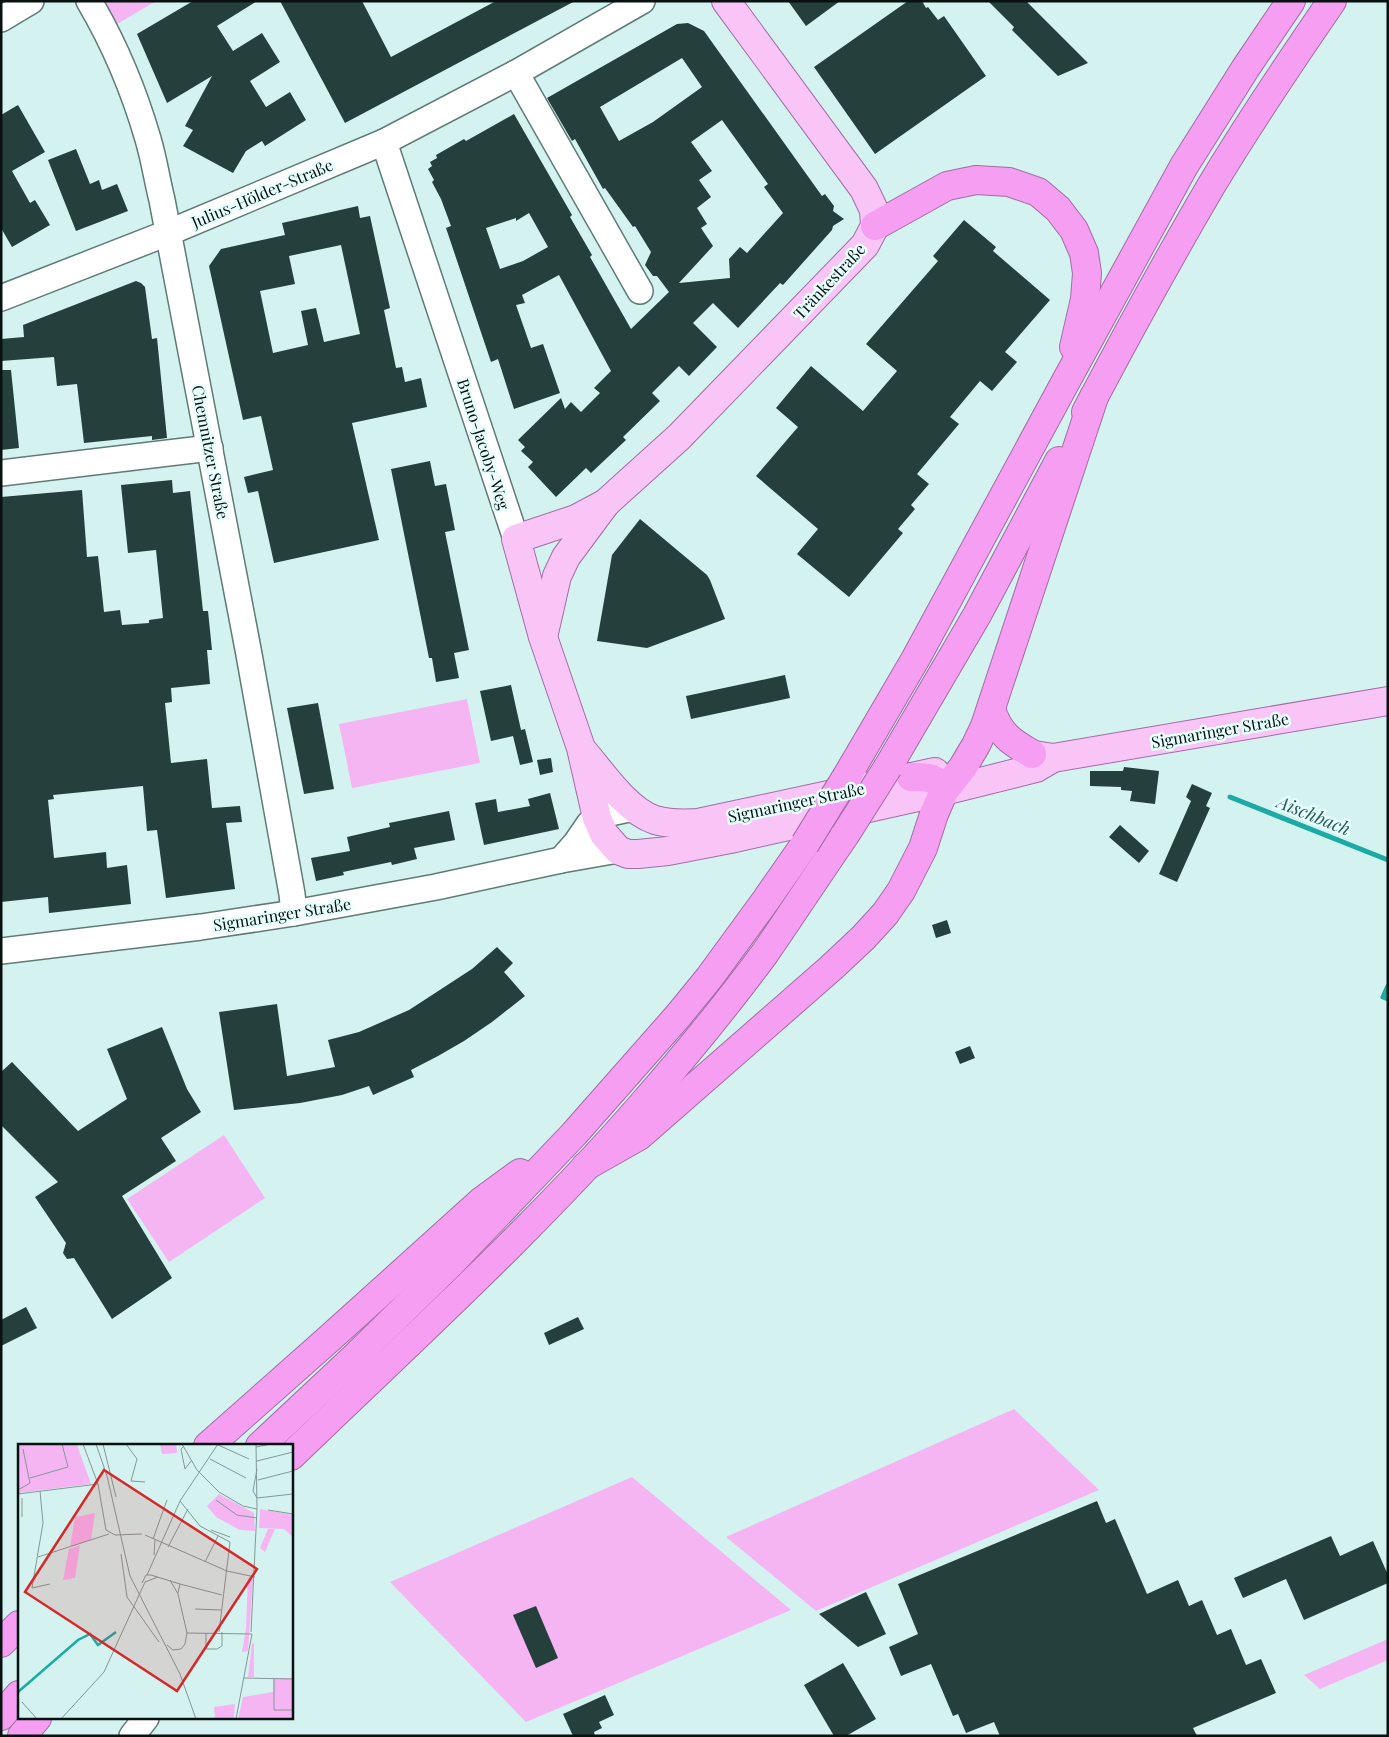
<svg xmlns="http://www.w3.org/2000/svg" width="1389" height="1737" font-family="'Playfair Display',serif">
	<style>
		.green { fill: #f5b5f3 }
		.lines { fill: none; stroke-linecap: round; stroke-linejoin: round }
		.stream { stroke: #1baaa4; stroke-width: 5 }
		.building { fill: #253f3d; fill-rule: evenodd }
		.minor-casing { stroke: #5f7b78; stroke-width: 28 }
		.major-casing { stroke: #a26da3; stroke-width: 30 }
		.highway-casing { stroke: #a26da3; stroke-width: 30 }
		.minor { stroke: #fff; stroke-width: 25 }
		.major { stroke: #f9c5f7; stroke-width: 28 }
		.highway { stroke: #f59ef2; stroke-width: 28 }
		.highway-bridge-casing { stroke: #a26da3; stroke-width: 30; stroke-linecap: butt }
		.highway-bridge { stroke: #f59ef2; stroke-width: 28 }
		.labels { text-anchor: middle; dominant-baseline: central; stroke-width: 5; stroke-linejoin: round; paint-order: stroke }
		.street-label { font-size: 16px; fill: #071110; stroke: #e6fffd }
		.water-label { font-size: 18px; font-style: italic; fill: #295e5b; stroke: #e6fffd }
		.inset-river { fill: none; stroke: #1baaa4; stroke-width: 2.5 }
		.inset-road { fill: none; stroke: #829996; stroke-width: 1 }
		.view { fill: #d62828; fill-opacity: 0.15; stroke: #d62828; stroke-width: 2.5 }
		.inset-edge { fill: none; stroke: #071110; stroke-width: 2.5 }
	</style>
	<rect width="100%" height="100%" fill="#d4f3f0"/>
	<!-- green -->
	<g class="green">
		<path d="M 100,1 L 156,1 L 114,26 Z"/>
		<path d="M 467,699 L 480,763 L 352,788 L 339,724 Z"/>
		<path d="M 224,1135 L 265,1198 L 169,1262 L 127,1199 Z"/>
		<path d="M 1014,1409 L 1099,1490 L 816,1611 L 726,1537 Z"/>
		<path d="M 632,1477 L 791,1610 L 526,1722 L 390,1582 Z"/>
		<path d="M 1388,1639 L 1388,1660 L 1320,1689 L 1304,1675 Z"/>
	</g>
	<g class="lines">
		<!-- stream -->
		<g class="stream">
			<path d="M 1230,797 L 1388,860"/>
			<path d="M 1388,986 L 1383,997 L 1388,999"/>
		</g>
	</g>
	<!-- building -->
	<g class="building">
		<path d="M 193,1 L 257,1 L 217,26 L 233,51 L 262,33 L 280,62 L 250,81 L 266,107 L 290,92 L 306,120 L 265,146 L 262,141 L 246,151 L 233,173 L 183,146 L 193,130 L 185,126 L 212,76 L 167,103 L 137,34 Z"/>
		<path d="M 280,1 L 362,1 L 391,57 L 496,1 L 575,1 L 345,123 Z"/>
		<path d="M 788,1 L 840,1 L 806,26 Z"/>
		<path d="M 908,1 L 922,1 L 926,8 L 928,7 L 938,20 L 944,16 L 986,76 L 875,154 L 814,67 Z"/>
		<path d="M 988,1 L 1026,1 L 1088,63 L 1058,76 L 1012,30 L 1014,27 Z"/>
		<path d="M 688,23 L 704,31 L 822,196 L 825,194 L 834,206 L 833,211 L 844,219 L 833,226 L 832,230 L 783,285 L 780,283 L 738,328 L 713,303 L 693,323 L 717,347 L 689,376 L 679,366 L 652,393 L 660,401 L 623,437 L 626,440 L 591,473 L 586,468 L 556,497 L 528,467 L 533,462 L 521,451 L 525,447 L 518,440 L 561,398 L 565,409 L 571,402 L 581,412 L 600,393 L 594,388 L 611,371 L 559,275 L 522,295 L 525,303 L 516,305 L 531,348 L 543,344 L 560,393 L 514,409 L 498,359 L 491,362 L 446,228 L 451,226 L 441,199 L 432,182 L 434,180 L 428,169 L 432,166 L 430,162 L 437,158 L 436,155 L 464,139 L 466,141 L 514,114 L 572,215 L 570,217 L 592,255 L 590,257 L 631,329 L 669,292 L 657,276 L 653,276 L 645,265 L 651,252 L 635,226 L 633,227 L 605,188 L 603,189 L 575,139 L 572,141 L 547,98 L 677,24 ZM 682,58 L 702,87 L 653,122 L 619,141 L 600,107 ZM 722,120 L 768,184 L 764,187 L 783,213 L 747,253 L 740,247 L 729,259 L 730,278 L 679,283 L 713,246 L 701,228 L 707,224 L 697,208 L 711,197 L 699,180 L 712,171 L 691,142 ZM 529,213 L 548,247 L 523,261 L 500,269 L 486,228 L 516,218 L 516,221 Z"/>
		<path d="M 18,105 L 45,152 L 12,171 L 30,203 L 35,200 L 50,225 L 12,247 L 1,228 L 1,115 Z"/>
		<path d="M 76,149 L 90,184 L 99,180 L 102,190 L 117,184 L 128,211 L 76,231 L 48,160 Z"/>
		<path d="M 358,206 L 360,218 L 370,216 L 390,308 L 384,310 L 396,368 L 402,367 L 405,382 L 421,378 L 427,407 L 352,423 L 379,540 L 274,563 L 258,491 L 248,493 L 244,477 L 273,470 L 261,416 L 243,420 L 209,266 L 221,249 L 285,235 L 282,223 ZM 341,245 L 360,334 L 324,342 L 316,308 L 301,311 L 308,345 L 273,353 L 260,291 L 295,284 L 289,256 Z"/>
		<path d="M 964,220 L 996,247 L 993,251 L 1050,300 L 1005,352 L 1017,362 L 992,391 L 980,381 L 950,417 L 959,424 L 917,474 L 929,484 L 911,505 L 915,509 L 898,529 L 903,533 L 849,597 L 797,554 L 818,529 L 756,476 L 798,427 L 776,408 L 811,366 L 863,411 L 897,371 L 866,344 L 938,261 L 933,256 Z"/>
		<path d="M 136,281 L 141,283 L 145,287 L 152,339 L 157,338 L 167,438 L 152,440 L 152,436 L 84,443 L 77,384 L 57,386 L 54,357 L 1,361 L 1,339 L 24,337 L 23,325 Z"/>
		<path d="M 1,370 L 11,370 L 19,448 L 1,450 Z"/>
		<path d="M 430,461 L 435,486 L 446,484 L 455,530 L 445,532 L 469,650 L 454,653 L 459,678 L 436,682 L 432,658 L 429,658 L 391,469 Z"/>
		<path d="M 172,480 L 173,493 L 190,491 L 203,611 L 208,611 L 212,650 L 207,650 L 210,684 L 171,688 L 172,702 L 165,703 L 171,763 L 207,759 L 212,808 L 240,806 L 242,822 L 226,823 L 235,889 L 166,898 L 157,830 L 147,831 L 143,786 L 53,795 L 54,799 L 48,800 L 54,858 L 106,852 L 107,868 L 127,865 L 131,904 L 49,913 L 48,897 L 1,902 L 1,497 L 82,490 L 87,557 L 98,556 L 104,612 L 120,610 L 122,625 L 149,623 L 149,620 L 163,618 L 156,550 L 128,553 L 121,485 Z"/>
		<path d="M 640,519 L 707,575 L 710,580 L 725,619 L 647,648 L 597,641 L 612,555 Z"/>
		<path d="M 785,675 L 790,698 L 691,719 L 686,696 Z"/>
		<path d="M 511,685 L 521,730 L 525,729 L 533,762 L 520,765 L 513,736 L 491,741 L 480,691 Z"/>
		<path d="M 318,703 L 334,789 L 304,794 L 287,708 Z"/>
		<path d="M 551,758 L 553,772 L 540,775 L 537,760 Z"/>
		<path d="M 1124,767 L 1159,771 L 1155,804 L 1130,801 L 1132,791 L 1121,790 L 1121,787 L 1090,786 L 1090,771 L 1123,771 Z"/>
		<path d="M 1192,784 L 1212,793 L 1206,806 L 1210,808 L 1177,882 L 1159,874 L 1191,801 L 1186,797 Z"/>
		<path d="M 550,793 L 559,829 L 484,845 L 475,803 L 496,799 L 498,812 L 530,806 L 528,799 Z"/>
		<path d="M 449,811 L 455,840 L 414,848 L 417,859 L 392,865 L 391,862 L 343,872 L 344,875 L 316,881 L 311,858 L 350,851 L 347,837 L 390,827 L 389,823 Z"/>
		<path d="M 1120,825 L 1149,851 L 1139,863 L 1109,837 Z"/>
		<path d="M 947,920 L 951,933 L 936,938 L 932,925 Z"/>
		<path d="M 497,947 L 513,963 L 504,972 L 525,996 L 492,1022 L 464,1041 L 438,1056 L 411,1070 L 414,1077 L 373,1095 L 369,1086 L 342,1095 L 300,1103 L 234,1110 L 219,1012 L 277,1004 L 287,1076 L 335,1067 L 328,1040 L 359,1032 L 409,1010 L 472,969 Z"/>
		<path d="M 162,1027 L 187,1089 L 201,1112 L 161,1138 L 176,1161 L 122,1196 L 172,1278 L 112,1319 L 74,1258 L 67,1259 L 63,1253 L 66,1243 L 35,1197 L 58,1182 L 1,1125 L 1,1072 L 12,1062 L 78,1131 L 127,1099 L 107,1049 Z"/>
		<path d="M 970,1046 L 975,1058 L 960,1064 L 955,1052 Z"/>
		<path d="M 26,1307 L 37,1328 L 1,1346 L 1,1320 Z"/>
		<path d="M 578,1317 L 584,1329 L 549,1345 L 544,1333 Z"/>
		<path d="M 1097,1501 L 1106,1523 L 1115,1519 L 1147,1594 L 1178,1580 L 1189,1606 L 1202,1600 L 1217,1635 L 1231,1629 L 1246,1665 L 1261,1659 L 1276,1693 L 1193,1728 L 1197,1736 L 1000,1736 L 994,1722 L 966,1733 L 958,1714 L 953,1716 L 931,1664 L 901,1676 L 889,1647 L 918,1634 L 898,1584 Z"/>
		<path d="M 1331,1536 L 1340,1556 L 1373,1541 L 1388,1575 L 1388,1583 L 1304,1620 L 1286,1579 L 1243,1598 L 1234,1578 Z"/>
		<path d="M 866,1592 L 886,1634 L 858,1647 L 819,1614 Z"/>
		<path d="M 536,1606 L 558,1658 L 536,1668 L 513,1615 Z"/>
		<path d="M 843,1663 L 876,1719 L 846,1736 L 834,1736 L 804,1685 Z"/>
		<path d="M 605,1695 L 614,1715 L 599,1722 L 602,1728 L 594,1732 L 595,1736 L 573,1736 L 563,1714 Z"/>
	</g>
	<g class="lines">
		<!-- minor casing -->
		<g class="minor-casing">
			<g id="minor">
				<path d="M 89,1 C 115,45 134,91 148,139 C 154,159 157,180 162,200 L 248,649 L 292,894 L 294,913"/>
				<path d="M 1,19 L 31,1"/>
				<path d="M 516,73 L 640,291"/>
				<path d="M 384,142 L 516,539"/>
				<path d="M 1,298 L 170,232 L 384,142 L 516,73 L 642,1"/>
				<path d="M 1,473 L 210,448"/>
				<path d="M 561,860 L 576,843 L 589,824 L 597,818 L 610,813 L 634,808"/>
				<path d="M 1,951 L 201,927 L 294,913 L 436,887 L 561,860 L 618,850"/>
				<path d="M 132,1736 L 146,1718"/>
			</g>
		</g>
		<!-- major casing -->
		<g class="major-casing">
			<g id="major">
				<path d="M 606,503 L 576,519 L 516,539 L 543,637 L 581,748 L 597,818 L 604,834 L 618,850 L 628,854 L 638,854 L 668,851 L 730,839 L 944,791 L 1036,768 L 1053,758"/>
				<path d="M 544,633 L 557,576 L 566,557 L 606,503 L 679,437 L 865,245 L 875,226 L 874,210 L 864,189 L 726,1"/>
				<path d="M 583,751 C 602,773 627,811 655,820 C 669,824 683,824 698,823 L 935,772"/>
				<path d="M 1034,755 L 1053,758 L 1388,701"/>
			</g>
		</g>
		<!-- highway casing -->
		<g class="highway-casing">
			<g id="highway">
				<path d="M 875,226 L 947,186 L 976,180 L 1009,182 L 1038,192 L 1058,209 L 1074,230 L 1084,253 L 1087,273 L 1085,299 L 1074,347"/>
				<path d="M 1086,412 C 1126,336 1167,261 1211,186 C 1249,123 1290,62 1332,1"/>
				<path d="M 991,709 C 999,734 1011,742 1032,754"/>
				<path d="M 888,767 L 977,615 L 1059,461"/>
				<path d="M 847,776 L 916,658 L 1066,381 L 1184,166 L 1245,69 L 1291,1"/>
				<path d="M 911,777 C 928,777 935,776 944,791"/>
				<path d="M 586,1166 L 639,1136 L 831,968 L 863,938 L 885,914 L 901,891 L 923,848 L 934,814 L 944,791 L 963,767 L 976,745 L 985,726 L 1094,397"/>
				<path d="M 208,1446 L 331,1337 L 483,1200 L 520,1173"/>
				<path d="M 260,1446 L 355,1357 L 450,1264 L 574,1134 L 678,1016 L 709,978 L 766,900 L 805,844"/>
				<path d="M 291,1456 C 410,1341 532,1231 641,1106 C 684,1057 726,1006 765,953 C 792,914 818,874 845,835"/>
				<path d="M 1,1643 L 19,1625"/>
				<path d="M 1,1716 L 19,1695"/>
				<path d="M 22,1736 L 37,1718"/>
			</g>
		</g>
		<!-- minor -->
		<use href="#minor" class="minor"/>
		<!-- major -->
		<use href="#major" class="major"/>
		<!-- highway -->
		<use href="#highway" class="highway"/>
		<!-- highway-bridge casing -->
		<g class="highway-bridge-casing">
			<g id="highway-bridge">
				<path d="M 845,835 L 888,767"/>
				<path d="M 805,844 L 847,776"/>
			</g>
		</g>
		<!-- highway-bridge -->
		<use href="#highway-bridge" class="highway-bridge"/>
	</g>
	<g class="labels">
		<!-- street labels -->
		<g class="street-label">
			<text transform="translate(262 193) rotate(-23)">Julius-Hölder-Straße</text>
			<text transform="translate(829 281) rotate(-47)">Tränkestraße</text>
			<text transform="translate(484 444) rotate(72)">Bruno-Jacoby-Weg</text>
			<text transform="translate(211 452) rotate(79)">Chemnitzer Straße</text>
			<text transform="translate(1220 730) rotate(-10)">Sigmaringer Straße</text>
			<text transform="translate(796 802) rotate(-12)">Sigmaringer Straße</text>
			<text transform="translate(282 914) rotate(-9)">Sigmaringer Straße</text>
		</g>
		<!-- water labels -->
		<g class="water-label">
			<text transform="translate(1314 815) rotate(22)">Aischbach</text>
		</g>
	</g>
	<!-- overview -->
	<g transform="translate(18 1444)">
		<rect width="275" height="275" fill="#d4f3f0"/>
		<path d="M 0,0 L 59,1 L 73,40 L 0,49 ZM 142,0 L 158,0 L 159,9 L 144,10 ZM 201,50 L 236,69 L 237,87 L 222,86 L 198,73 L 189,62 ZM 242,65 L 275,71 L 275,93 L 266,85 L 241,84 ZM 77,69 L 73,96 L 52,103 L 57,73 ZM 250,85 L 257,85 L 247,108 L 242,104 ZM 62,101 L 57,134 L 45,136 L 51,105 ZM 230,134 L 235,135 L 230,207 L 224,208 L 228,184 ZM 236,199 L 236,233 L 230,233 L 234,200 ZM 255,234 L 275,234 L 275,275 L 220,275 L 225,253 L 255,248 ZM 217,260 L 216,274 L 197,275 L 196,263 Z" fill="#f5b5f3"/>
		<path class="inset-river" d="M 0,248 L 60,196 L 72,190 L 80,201 L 98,188"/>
		<path class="inset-road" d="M 65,0 L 80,40 L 88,86 L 97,91 L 124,90M 78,0 L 89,32 L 112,132 L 162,230 L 178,275M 85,0 L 98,53M 108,0 L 119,15 L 113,37 L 127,38M 164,0 L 179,26 L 201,48 L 225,62 L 239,65M 198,0 L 231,15M 165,3 L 163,5 L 167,25 L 173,17M 238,3 L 253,0M 192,15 L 228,34M 239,17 L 275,8M 239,25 L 235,47 L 239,54M 12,34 L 50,23 L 44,0M 240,36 L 275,27M 0,46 L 12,39 L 5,5M 22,47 L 25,79 L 14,144 L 32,140M 0,50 L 80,40M 4,54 L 4,73M 239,54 L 275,50M 198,56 L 219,71 L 239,74M 162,57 L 182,82 L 212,98 L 201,188M 250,66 L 275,70M 193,86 L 212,93M 127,91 L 209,127 L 237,133M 135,95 L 149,56M 150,103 L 170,65M 103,110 L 109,153 L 141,198M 136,111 L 137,96M 20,113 L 91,90M 187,118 L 200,92M 129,131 L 162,57 L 200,0M 152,136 L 160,150 L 169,189 L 234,190 L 218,275M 124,139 L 128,131 L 133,131 L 162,140 L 160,149M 162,140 L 204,151M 177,165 L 203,166M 233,188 L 239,65 L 238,0M 188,189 L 188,205 L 199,205 L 204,202 L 204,188M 149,201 L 155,206 L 163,205 L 167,200 L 169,189M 226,234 L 275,235M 256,235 L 256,266 L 275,266M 4,258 L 19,275M 43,275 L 86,228 L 127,138 L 140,133"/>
		<path class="view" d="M 86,26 L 239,125 L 159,247 L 7,148 Z"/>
		<rect width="275" height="275" class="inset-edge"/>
	</g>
	<!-- border -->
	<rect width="1389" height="1737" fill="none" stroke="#071110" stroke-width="5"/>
</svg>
